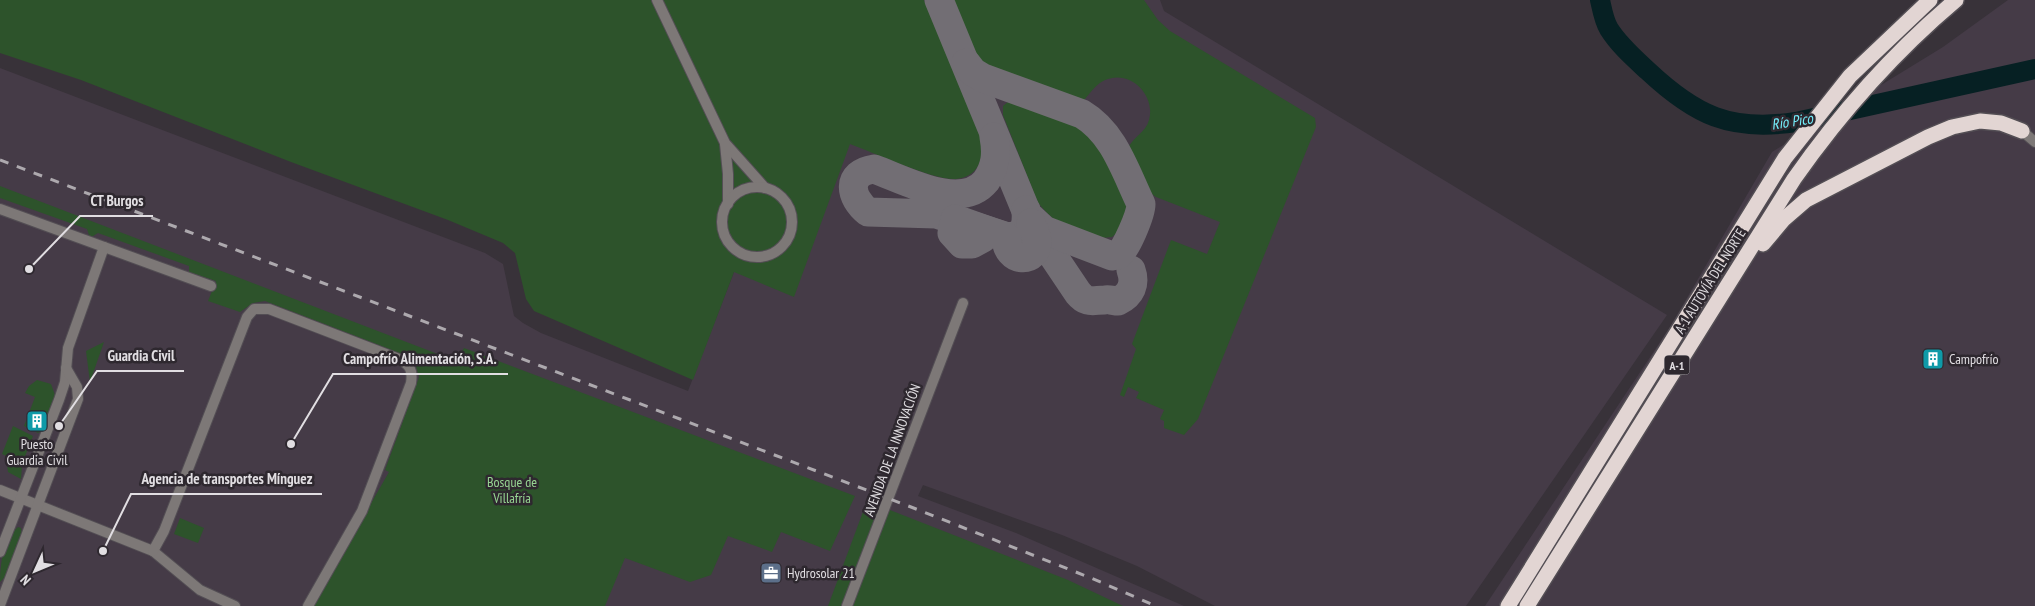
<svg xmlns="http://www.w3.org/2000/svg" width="2035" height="606" font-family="'PT Sans Narrow',sans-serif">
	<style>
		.built { fill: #453b47 }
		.green { fill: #2d532b }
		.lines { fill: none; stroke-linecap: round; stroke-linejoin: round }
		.river { stroke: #062023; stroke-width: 20 }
		.taxiway { stroke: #726e74; stroke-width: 29 }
		.minor-casing { stroke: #534e54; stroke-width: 12 }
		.motorway-casing { stroke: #534e54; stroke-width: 18 }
		.minor { stroke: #7d7877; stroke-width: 10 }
		.motorway { stroke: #e2d5d3; stroke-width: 15 }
		.rail { stroke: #ada9ae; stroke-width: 3; stroke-dasharray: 9 9; stroke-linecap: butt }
		.labels { text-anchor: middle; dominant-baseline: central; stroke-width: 5; stroke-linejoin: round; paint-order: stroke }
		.shield { fill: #2e282f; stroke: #aba7ac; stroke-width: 1 }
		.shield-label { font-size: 12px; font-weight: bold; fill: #e1dee2 }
		.street-label { font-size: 14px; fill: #e1dee2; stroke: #2e282f }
		.poi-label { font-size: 14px; fill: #e1dee2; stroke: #2e282f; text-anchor: start }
		.park-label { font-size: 14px; fill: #96d492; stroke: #2e282f }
		.water-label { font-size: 15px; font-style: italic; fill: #74eefb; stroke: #2e282f }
		.leader { fill: none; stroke: #e1dee2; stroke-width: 2 }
		.callout-dot { fill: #e1dee2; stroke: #2e282f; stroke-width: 2 }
		.callout-label { font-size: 15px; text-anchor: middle; font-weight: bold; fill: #e1dee2; stroke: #2e282f; stroke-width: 5; stroke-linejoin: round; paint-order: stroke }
	</style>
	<rect width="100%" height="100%" fill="#383239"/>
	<!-- built -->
	<g class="built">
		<path d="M 765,0 L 1160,0 L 1164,11 L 1667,315 L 1466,606 L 1215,606 L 1137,566 L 1062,535 L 923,485 L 918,496 L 1016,533 L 1184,606 L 0,606 L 0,68 L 485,253 L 503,264 L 514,316 L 523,323 L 541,333 L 688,391 L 734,272 Z"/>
		<path d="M 2008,0 L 2035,0 L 2035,606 L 1485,606 L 1670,327 L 1772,152 L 1943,47 Z"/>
	</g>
	<!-- green -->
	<g class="green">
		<path d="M 0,0 L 924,0 L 983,140 C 985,158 977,178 956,179 C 935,181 872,152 850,144 L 794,297 L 734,272 L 693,380 L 534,311 L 526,299 L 515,253 L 503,243 L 448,220 L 291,162 L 81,80 L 0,53 Z"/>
		<path d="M 952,0 L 1144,0 L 1158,20 L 1170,31 L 1315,118 L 1316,127 L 1198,419 L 1184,435 L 1164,428 L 1164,421 L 1160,419 L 1164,410 L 1136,398 L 1139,392 L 1128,387 L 1124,397 L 1120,395 L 1136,349 L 1132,344 L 1171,240 L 1207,254 L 1220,222 L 1156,197 C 1139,186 1134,166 1128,148 C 1133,137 1146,132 1149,120 C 1156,95 1130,69 1105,80 C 1096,84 1091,92 1085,99 L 1077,101 L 985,67 L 976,57 Z"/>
		<path d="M 1016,100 L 1082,125 L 1100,140 L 1125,190 L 1129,202 L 1118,232 L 1112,237 L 1101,238 L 1056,221 L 1047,213 L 1038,203 L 1003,115 L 1003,106 L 1009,101 Z"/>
		<path d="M 0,186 L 456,361 L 464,348 L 855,496 L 830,551 L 781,532 L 772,552 L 728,536 L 711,575 L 690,582 L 625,558 L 605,606 L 312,606 L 389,472 L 385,470 L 419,377 L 415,363 L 402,354 L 265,301 L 253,303 L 240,312 L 208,301 L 216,281 L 189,272 L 189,266 L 98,233 L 90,238 L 87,229 L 0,198 Z"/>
		<path d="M 104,342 L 90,382 L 86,351 Z"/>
		<path d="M 37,380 L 51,384 L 55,395 L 42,431 L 38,433 L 24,426 L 35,397 L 25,393 L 29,386 Z"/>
		<path d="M 13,426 L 33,436 L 22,464 L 21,479 L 8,472 L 6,456 L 2,454 Z"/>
		<path d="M 867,501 L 1068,580 L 1123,606 L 828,606 Z"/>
		<path d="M 180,518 L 204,528 L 198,543 L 174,534 Z"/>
		<path d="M 18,527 L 21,528 L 22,535 L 6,576 L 0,582 C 0,564 3,539 18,527 Z"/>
	</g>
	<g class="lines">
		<!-- river -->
		<path class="river" d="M 1600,0 C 1602,9 1604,21 1609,29 C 1619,45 1634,58 1648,71 C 1695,115 1730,132 1796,122 L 2035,69"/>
		<!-- taxiway -->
		<g class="taxiway">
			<path d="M 939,0 L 1031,223 L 1078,293 C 1087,304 1093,300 1105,300 C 1109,299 1114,301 1118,301 C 1131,295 1136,284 1131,270"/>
			<path d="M 966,63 L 973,72 L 983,78 L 1082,114 C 1114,133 1125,171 1141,204 C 1141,214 1126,250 1118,255 L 1112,256 L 1044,230 L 1031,218"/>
			<path d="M 994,137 C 997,153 996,167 986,181 C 961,212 903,179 874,169 C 846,173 849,197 868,212 L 936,214 L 1008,237 C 1025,235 1027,226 1026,210"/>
			<path d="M 983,238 L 972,244 L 962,244 L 952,233 L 955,219 L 1006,237 C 1006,264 1038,264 1037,241 C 1037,236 1033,228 1031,223"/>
		</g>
		<!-- minor casing -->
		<g class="minor-casing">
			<g id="minor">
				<path d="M 657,0 L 725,143 L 765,188"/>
				<path d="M 2022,131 L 2035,142"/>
				<path d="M 725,144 L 728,174 L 728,204"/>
				<circle cx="757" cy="222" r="35"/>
				<path d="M 0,209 L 211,286"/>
				<path d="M 0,490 L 153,551 L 200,590 L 235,606"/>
				<path d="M 153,551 L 164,531 L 247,317 L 254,309 L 269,309 L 399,359 C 410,365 413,370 411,383 L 362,511 L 308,606"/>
				<path d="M 0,552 L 59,400 L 65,382 L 68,348 L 104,247"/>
				<path d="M 0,605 L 78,399 L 77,387 L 66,368"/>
				<path d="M 847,606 L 963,303"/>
			</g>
		</g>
		<!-- motorway casing -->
		<g class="motorway-casing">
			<g id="motorway">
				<path d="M 1763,244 L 1784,219 L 1806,200 L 1928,137 L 1952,127 L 1980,121 L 2001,123 L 2022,131"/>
				<path d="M 1508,606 L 1785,158 L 1850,76 L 1930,0"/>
				<path d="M 1527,606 L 1794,179 C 1841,112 1893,53 1956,0"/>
			</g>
		</g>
		<!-- minor -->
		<use href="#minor" class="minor"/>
		<!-- motorway -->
		<use href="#motorway" class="motorway"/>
		<!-- rail -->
		<path class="rail" d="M 0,160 L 911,507 L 1091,578 L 1156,606"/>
	</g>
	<!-- icons -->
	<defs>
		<g id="building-square" transform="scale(1.125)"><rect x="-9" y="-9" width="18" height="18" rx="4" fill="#0f9aa8" stroke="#2e282f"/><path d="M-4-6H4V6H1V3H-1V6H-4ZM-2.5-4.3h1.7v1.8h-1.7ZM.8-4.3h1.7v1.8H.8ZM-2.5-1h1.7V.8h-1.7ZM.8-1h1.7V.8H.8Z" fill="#fff"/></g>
		<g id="office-square" transform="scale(1.125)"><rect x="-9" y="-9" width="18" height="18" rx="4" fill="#5c6f8a" stroke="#2e282f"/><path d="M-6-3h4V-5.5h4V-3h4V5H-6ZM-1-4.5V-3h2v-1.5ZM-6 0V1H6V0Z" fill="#fff"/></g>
	</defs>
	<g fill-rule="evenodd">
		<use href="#building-square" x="1933" y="359"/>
		<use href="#building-square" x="37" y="421"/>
		<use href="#office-square" x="771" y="573"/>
	</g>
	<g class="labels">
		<!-- shield labels -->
		<rect class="shield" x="1664.5" y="355.5" width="25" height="19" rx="4"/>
		<g class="shield-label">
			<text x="1677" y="365">A-1</text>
		</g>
		<!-- street labels -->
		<g class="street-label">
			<text transform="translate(1710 281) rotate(-58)">A-1 AUTOVÍA DEL NORTE</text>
			<text transform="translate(892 450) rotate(-70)">AVENIDA DE LA INNOVACIÓN</text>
		</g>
		<!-- poi labels -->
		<g class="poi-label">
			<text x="1949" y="359">Campofrío</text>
			<text x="37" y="444" text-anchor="middle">Puesto<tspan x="37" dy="16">Guardia Civil</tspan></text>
			<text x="787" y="573">Hydrosolar 21</text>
		</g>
		<!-- park labels -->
		<g class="park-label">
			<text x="512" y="482">Bosque de<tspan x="512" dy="16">Villafría</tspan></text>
		</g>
		<!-- water labels -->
		<g class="water-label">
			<text transform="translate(1792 121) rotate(-9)">Río Pico</text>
		</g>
	</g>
	<!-- callouts -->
	<path class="leader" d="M29 269L80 216H153M59 426L97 371H184M291 444L333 374H508M103 551L131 494H322"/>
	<g class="callout-dot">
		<circle cx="29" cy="269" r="5"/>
		<circle cx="59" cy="426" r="5"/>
		<circle cx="291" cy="444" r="5"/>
		<circle cx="103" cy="551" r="5"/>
	</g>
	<g class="callout-label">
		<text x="117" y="206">CT Burgos</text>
		<text x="141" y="361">Guardia Civil</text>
		<text x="420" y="364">Campofrío Alimentación, S.A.</text>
		<text x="227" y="484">Agencia de transportes Mínguez</text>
	</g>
	<!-- north arrow -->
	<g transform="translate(35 571) rotate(226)" stroke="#2e282f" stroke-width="4" paint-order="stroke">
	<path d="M0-4L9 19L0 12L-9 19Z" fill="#e1dee2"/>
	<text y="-8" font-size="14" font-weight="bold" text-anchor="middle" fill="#e1dee2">N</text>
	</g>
</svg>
